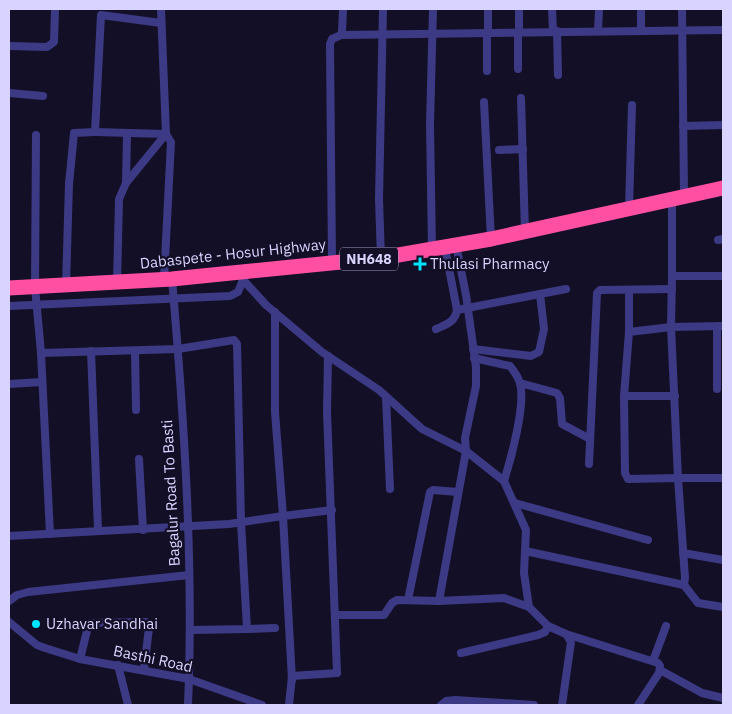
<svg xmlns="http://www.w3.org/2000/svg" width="732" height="714" viewBox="0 0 732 714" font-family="'IBM Plex Sans',sans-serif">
<rect width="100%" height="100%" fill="#130f26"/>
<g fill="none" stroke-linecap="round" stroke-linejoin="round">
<g stroke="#3d3a85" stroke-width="8">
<polyline points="519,9 519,32"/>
<polyline points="552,9 553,31"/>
<polyline points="682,9 684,195"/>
<polyline points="557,31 558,75"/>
<polyline points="598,31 599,9"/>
<polyline points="641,31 641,9"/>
<polyline points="488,32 488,9"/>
<polyline points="341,35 723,30"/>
<polyline points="9,46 47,47 54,42 55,9"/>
<polyline points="518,69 518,32"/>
<polyline points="487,71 487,32"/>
<polyline points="9,93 43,96"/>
<polyline points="521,98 525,232"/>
<polyline points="484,102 491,239"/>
<polyline points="683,126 723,125"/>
<polyline points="95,132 166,134 171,142 164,280"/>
<polyline points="36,135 35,287 41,353 50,534"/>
<polyline points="499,150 523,149"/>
<polyline points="126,183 127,134"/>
<polyline points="629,209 632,105"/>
<polyline points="718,240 723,239"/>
<polyline points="456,245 466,295 476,367 476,386 465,438 466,451 439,601 504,598 529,607 548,626 566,634 571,642 562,705"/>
<polyline points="432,250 430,124 433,9"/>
<polyline points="381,258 379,199 383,9"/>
<polyline points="332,262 330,44 332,39 341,35 342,32 343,9"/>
<polyline points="236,272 266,305 322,352 379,390 422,429 466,451 504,481 526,530 524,573 529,607"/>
<polyline points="672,276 672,198"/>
<polyline points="723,276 672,276 671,327 678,478 723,478"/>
<path d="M172,279c12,140 22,286 16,426"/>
<polyline points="117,283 119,199 126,183 166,134 161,9"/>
<polyline points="66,286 69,184 74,133 95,132 101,15 161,23"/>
<polyline points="629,290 629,332"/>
<polyline points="9,306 230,296 238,292 243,280"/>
<polyline points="457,310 566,289"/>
<polyline points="275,312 275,412 283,516 332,510"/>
<path d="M436,329c11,-5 19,-7 21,-19l-12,-62"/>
<polyline points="473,349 531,356 539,352 544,329 540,294"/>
<polyline points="91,351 98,530"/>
<polyline points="135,351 136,410"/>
<polyline points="41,353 178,349 234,340 237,344 241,522 247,629 191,630"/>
<path d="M474,358l36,8c4,5 8,11 10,17 6,21 -9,76 -16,98"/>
<polyline points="520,383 557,393 560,398 562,424 590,439"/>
<polyline points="9,384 42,382"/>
<polyline points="717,389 717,326"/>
<polyline points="624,396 675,396"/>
<polyline points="386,397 390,489"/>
<polyline points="139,459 143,530"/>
<polyline points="589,464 597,293 600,290 672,289"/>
<polyline points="515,503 648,540"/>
<polyline points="9,536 229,524 283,516 292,680"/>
<polyline points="525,551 684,585 698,603 723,607"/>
<polyline points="683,553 723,560"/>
<polyline points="684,585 685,578 678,478 628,479 625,473 624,396 629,332 671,327 723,326"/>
<polyline points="408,600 430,492 433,490 458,492"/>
<polyline points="9,601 17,595 28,592 189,575"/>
<polyline points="335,615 384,615 392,603 397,600 439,601"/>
<polyline points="9,622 37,645 45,648 80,659 189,679 262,705"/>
<polyline points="247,629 275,628"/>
<polyline points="566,634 658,663 660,666 659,673 638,705"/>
<polyline points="461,653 538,635 545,632 548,626"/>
<polyline points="80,659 89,623 146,622 149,628 144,669"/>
<polyline points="653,661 666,626"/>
<polyline points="118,665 128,705"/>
<polyline points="660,670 702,693 723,698"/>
<polyline points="289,705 292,676 337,673 327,412 328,356"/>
<polyline points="441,705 446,701 455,700 534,705"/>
</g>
<polyline stroke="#ff4fa3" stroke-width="15" points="9,288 172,279 381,258 491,239 723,188"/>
</g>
<g fill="#00e5ff" stroke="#130f26" stroke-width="2">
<path d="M417.5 256.5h5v5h5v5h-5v5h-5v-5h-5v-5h5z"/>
<circle cx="36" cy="624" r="5"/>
</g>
<g text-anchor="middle" stroke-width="4.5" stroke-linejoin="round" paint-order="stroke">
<rect fill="#130f26" stroke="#9e99be" stroke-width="1" x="340" y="247.5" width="58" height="23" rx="4"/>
<g font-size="14" font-weight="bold" fill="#d9d4ff">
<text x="369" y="264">NH648</text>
</g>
<g font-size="15" fill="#d9d4ff" stroke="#130f26">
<text transform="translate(233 254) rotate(-6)" y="5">Dabaspete - Hosur Highway</text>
<text transform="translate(171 493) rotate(-93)" y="5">Bagalur Road To Basti</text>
<text transform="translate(153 659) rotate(12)" y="5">Basthi Road</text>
</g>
<g font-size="15" fill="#d9d4ff" stroke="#130f26" text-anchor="start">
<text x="430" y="269">Thulasi Pharmacy</text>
<text x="46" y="629">Uzhavar Sandhai</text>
</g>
</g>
<rect width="732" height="714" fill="none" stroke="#d9d4ff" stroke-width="20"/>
</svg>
